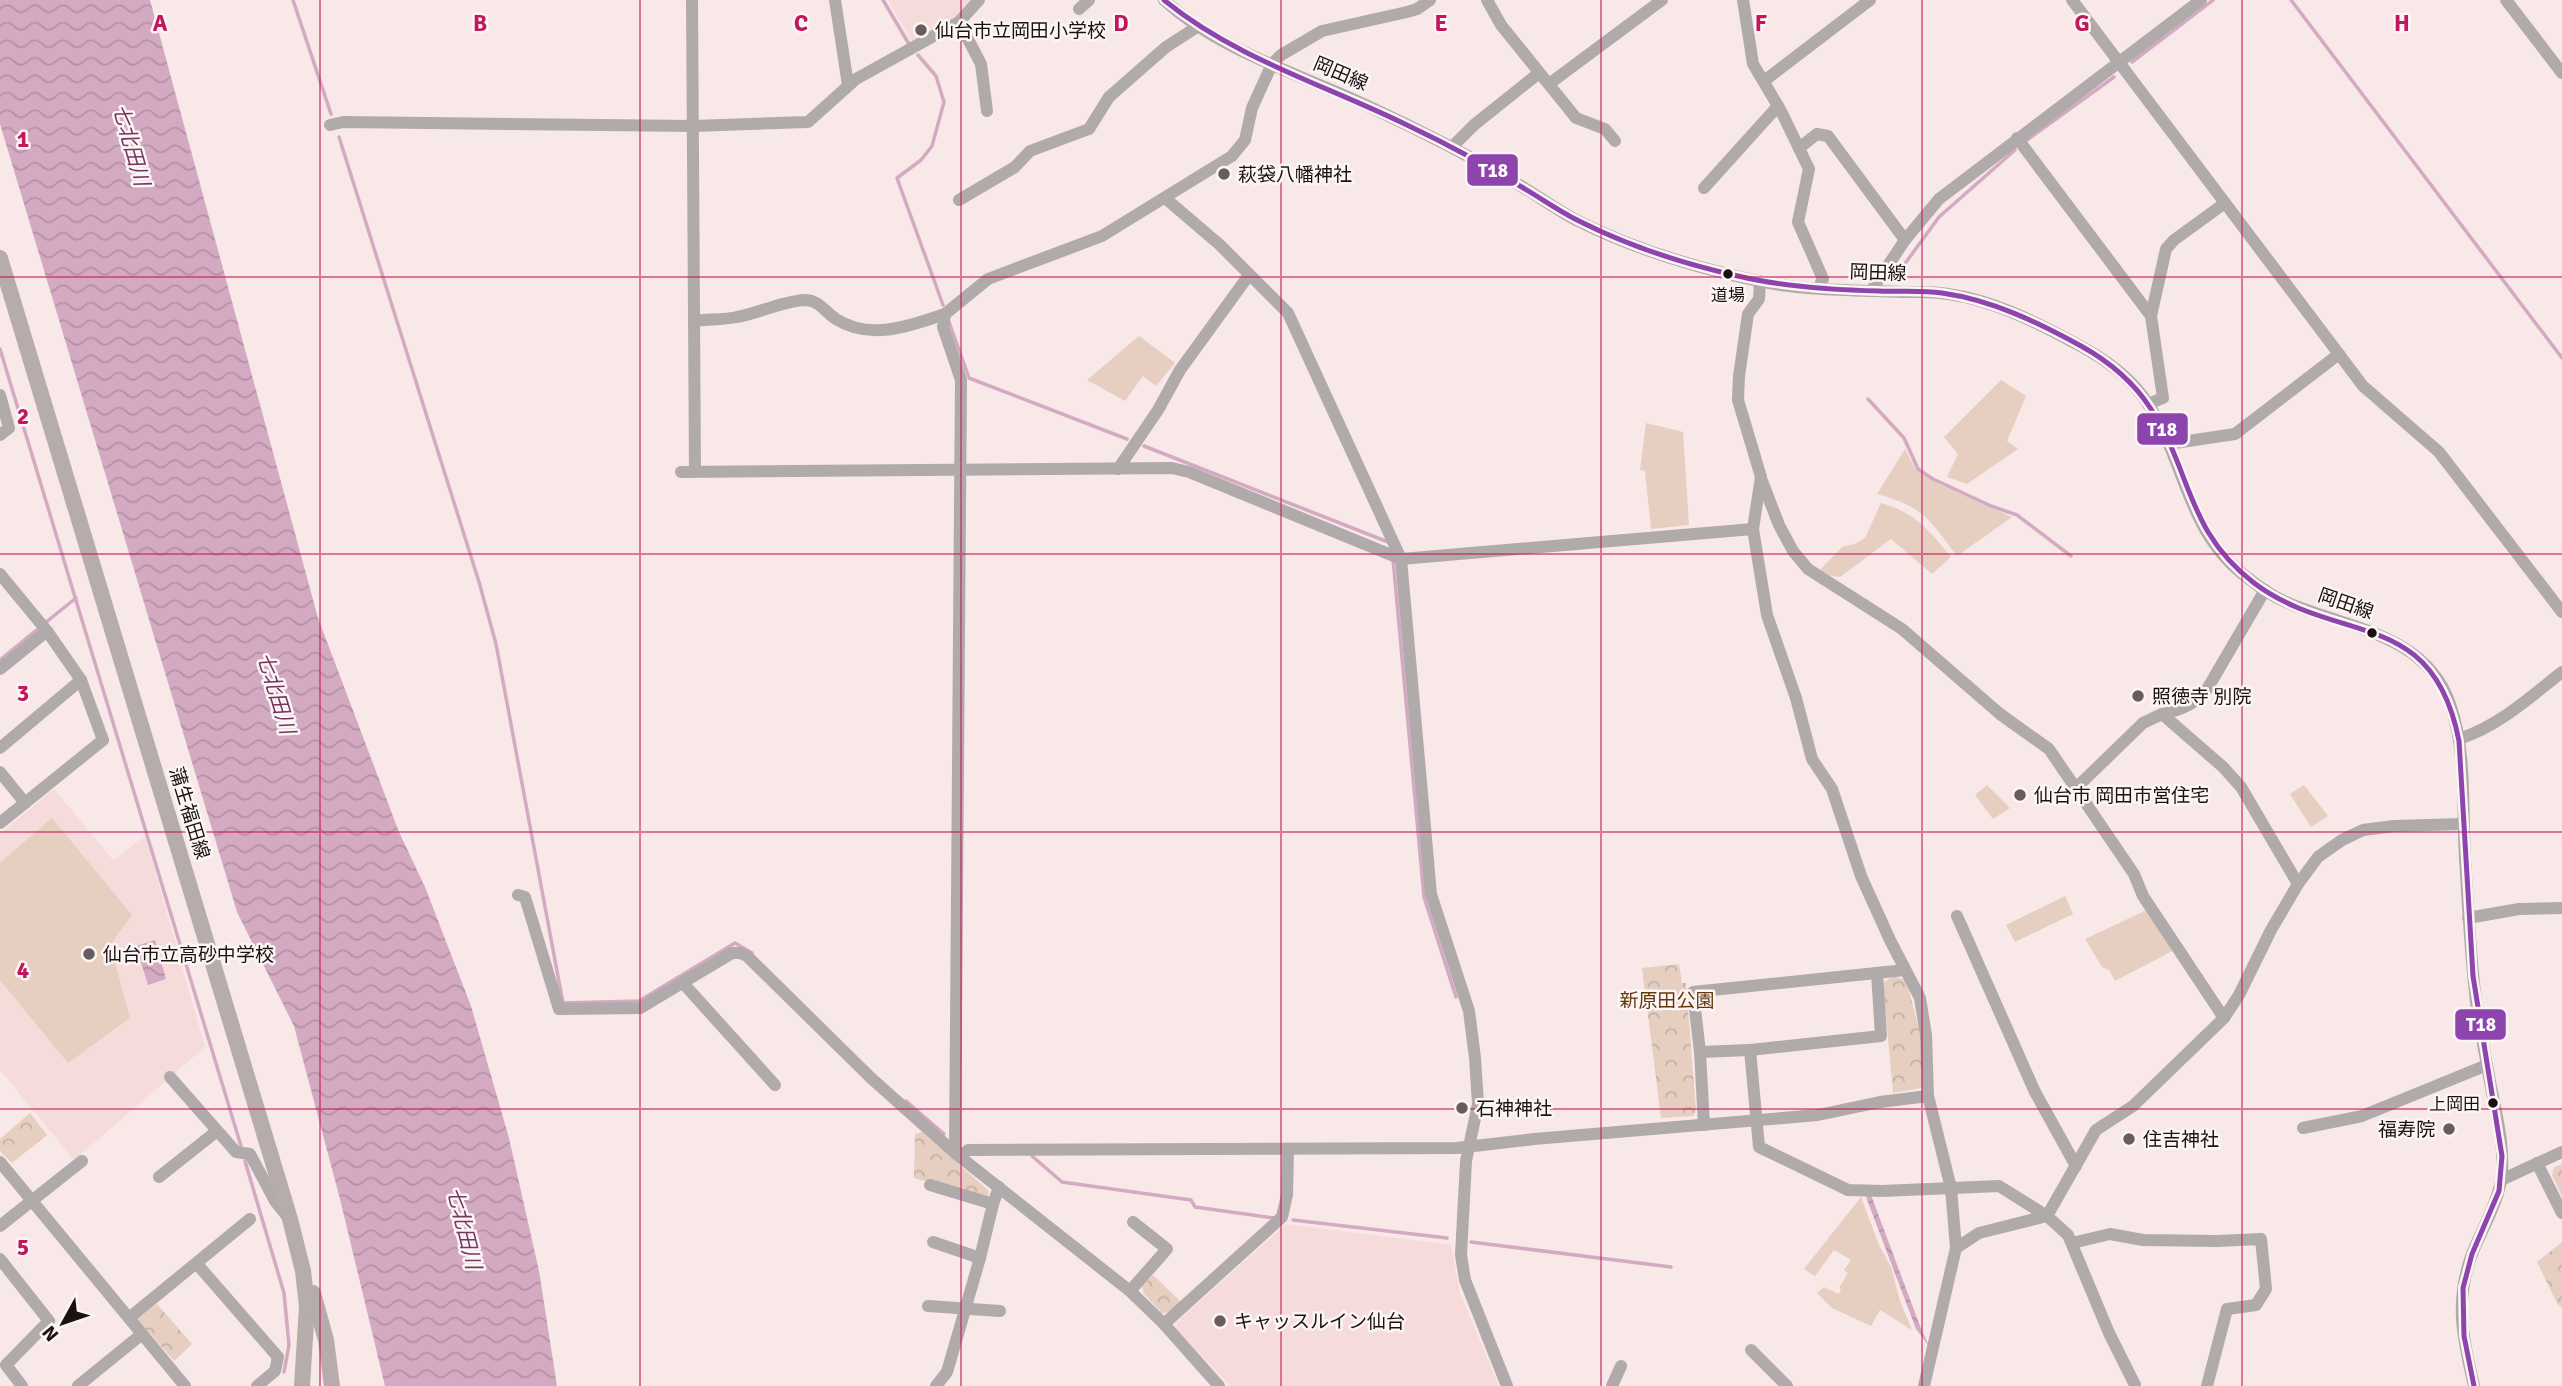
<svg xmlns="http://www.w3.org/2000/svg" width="2562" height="1386" viewBox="0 0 2562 1386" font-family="Signika,'Noto Sans JP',sans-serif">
<defs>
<pattern id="park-crowns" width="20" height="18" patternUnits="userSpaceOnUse" patternTransform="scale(1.75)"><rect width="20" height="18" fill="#e6cec1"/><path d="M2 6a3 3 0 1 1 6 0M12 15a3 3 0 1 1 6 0" fill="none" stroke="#c5b0a5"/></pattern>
<pattern id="water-waves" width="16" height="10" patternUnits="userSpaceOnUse" patternTransform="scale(1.75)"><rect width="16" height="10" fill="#d3aac2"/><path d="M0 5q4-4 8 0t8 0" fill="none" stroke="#b591a6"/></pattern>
</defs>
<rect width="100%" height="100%" fill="#f8e8e8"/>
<g fill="#f6dbdb">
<polygon points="888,0 970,0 957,16 914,45"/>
<polygon points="54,789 113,860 145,836 205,1047 74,1160 0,1070 0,834"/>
<polygon points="1286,1224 1451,1245 1460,1293 1499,1386 1231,1386 1176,1329 1177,1322"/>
</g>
<g fill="#e6cec1">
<polygon points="1139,336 1175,363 1156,386 1143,376 1125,401 1087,380"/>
<polygon points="2001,380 2026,396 2007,441 2018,449 1967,484 1947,477 1958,454 1944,437"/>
<polygon points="1646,423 1683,432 1689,525 1651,529 1645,471 1640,470"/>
<path d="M1905,449l11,21 25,15 71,32 -55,39c-28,-37 -33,-49 -80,-62z"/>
<path d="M1881,503c35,10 48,27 70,54l-19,17 -41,-35 -51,38 -9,-1 -11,-6 22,-23 13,-3 10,-6z"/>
<polygon points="1987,785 2010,808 1993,819 1975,795"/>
<polygon points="2304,785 2328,816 2311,827 2290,794"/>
<polygon points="52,818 132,915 110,945 130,1018 68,1063 0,980 0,863"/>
<polygon points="2065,896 2073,914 2015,942 2006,925"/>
<polygon points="2149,909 2176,949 2115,981 2109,970 2102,967 2085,939"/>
<polygon points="1861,1197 1879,1245 1891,1267 1900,1301 1912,1330 1880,1310 1871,1326 1832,1308 1817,1293 1824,1287 1839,1294 1841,1289 1839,1288 1848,1273 1844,1270 1851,1260 1834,1250 1815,1276 1804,1269"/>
</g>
<g fill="url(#park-crowns)">
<polygon points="1679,964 1682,983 1686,983 1696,1110 1693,1116 1661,1118 1642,968"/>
<polygon points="1893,976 1906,980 1921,1036 1921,1088 1893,1093 1883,983"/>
<polygon points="30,1113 47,1135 12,1163 0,1151 0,1139"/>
<polygon points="922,1132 989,1191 987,1199 914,1178 915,1134"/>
<polygon points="2562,1164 2562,1196 2552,1175 2554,1167"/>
<polygon points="2562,1242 2562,1308 2557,1303 2537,1262"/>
<polygon points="1153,1275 1181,1302 1170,1312 1162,1313 1144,1294 1142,1286"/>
<polygon points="157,1304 192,1344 174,1361 137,1319"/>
</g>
<g fill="url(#water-waves)">
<polygon points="0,0 150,0 318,618 399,832 425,887 471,1006 509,1138 539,1271 557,1386 385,1386 340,1199 294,1026 237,912 0,124"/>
<polygon points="155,940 166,979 148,985 136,946"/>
<polygon points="1871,1195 1920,1326 1929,1346 1916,1329 1866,1197"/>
</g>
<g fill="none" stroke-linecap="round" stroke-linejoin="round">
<g stroke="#d3aac2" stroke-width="3.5">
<polyline points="293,0 331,114"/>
<polyline points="883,0 909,44"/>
<polyline points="2291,0 2562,358"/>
<polyline points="918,55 936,76 944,102 932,146 921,160 897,178 943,305"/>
<polyline points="2132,62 2213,0"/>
<polyline points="339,137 479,582 496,644 563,1003 639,1001 735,943 752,953"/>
<polyline points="2027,140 2114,77"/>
<polyline points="1893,280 1939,217 2015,150"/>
<polyline points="949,322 969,378 1127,439"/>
<polyline points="0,349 241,1146"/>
<polyline points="1868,399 1904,438 1918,469 1933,479 1991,506 2017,515 2071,556"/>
<polyline points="1144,446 1388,542"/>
<polyline points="1393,559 1424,897 1456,997"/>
<polyline points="45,623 76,598"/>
<polyline points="0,660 39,628"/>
<polyline points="906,1101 944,1134"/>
<polyline points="1032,1156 1062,1182 1191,1200 1195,1207 1274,1218"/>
<polyline points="245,1161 284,1293 289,1345 284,1372"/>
<polyline points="1293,1220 1447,1238"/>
<polyline points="1471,1242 1671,1267"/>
</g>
<g stroke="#b1aaab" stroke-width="12">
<polyline points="692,0 695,472"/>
<polyline points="835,0 848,85"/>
<path d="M1164,0c58,53 138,74 208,108 47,22 94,46 139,72 23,13 44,29 67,41 56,28 119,47 180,60 47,10 97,9 145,11 15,0 30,-1 45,2 44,6 86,27 125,48 23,12 46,26 63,46 50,57 44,141 112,190 11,9 24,18 38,24 59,26 140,31 164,102 17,48 12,104 15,155 3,45 5,90 10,134 3,30 10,59 15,89 6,31 16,67 11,99 -5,26 -20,50 -29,73 -18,48 -9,85 2,132"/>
<polyline points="1487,0 1501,25 1576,118 1605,129 1615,141"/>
<polyline points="1743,0 1753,64 1781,111 1809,169 1798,222 1823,279 1818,288"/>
<polyline points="2072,0 2363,386 2439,452 2562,612"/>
<polyline points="2506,0 2562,73"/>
<polyline points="1079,9 1089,0"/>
<polyline points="959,22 981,64 987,111"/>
<polyline points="1764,81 1870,0"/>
<polyline points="1549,84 1662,0"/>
<polyline points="330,125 343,122 693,126 808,122 856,79 959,22 979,0"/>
<polyline points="2017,138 2151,316"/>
<polyline points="1452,147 1474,125 1539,73"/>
<polyline points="1799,148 1817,134 1828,136 1905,240"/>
<polyline points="1704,188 1778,106"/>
<polyline points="1165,198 1220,245 1288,313 1401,559 1431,894 1469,1011 1475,1058 1478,1104 1466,1161 1461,1255 1465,1280 1507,1386"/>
<polyline points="959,200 1015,167 1030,151 1089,129 1109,97 1166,47 1197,27"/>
<polyline points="1760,281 1759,299 1748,314 1739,376 1738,400 1761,477 1753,529 1767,615 1796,698 1812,759 1832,789 1861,876 1890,940 1920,998 1926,1035 1928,1096 1951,1188 1956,1248 1924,1386"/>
<polyline points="1871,291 1905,240 1939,199 2201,0"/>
<path d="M694,321c14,-2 29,-1 43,-4 22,-4 46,-16 68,-17 14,0 20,12 31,19 34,22 74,7 109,-5"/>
<polyline points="0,395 9,428 0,435"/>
<polyline points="2148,404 2163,398 2151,316 2166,249 2174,240 2225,203"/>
<polyline points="2168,444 2235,434 2339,354"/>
<polyline points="1118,469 1158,410 1180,370 1249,275"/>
<polyline points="681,472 1172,468 1189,472 1401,559 1753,529"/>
<polyline points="1762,481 1779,525 1793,551 1808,569 1902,629 2000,714 2049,749 2134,874 2143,896 2224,1018"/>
<polyline points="0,574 47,631 81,680 103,740 0,823"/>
<polyline points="0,669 47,631"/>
<path d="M2162,714c19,-4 31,-9 44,-23l59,-101"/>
<path d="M2459,739c40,-13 71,-42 103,-67"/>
<polyline points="0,748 81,680"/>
<polyline points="0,772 25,803"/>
<polyline points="2076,788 2143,723 2162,714 2223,767 2241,787 2298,884"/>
<polyline points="518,895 525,897 559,1009 640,1008 732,953 740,953 747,956 871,1078 955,1153 1130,1291 1164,1324 1219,1386"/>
<polyline points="1957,916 2035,1092 2076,1166"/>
<polyline points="2468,918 2519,909 2562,908"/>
<polyline points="683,983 775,1085"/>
<polyline points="1750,1050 1881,1036 1877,973"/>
<polyline points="1700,1052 1750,1050 1759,1147 1848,1190 1882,1191 1999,1186 2047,1216 2068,1235 2109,1333 2135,1385"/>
<polyline points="170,1077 236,1152 250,1154 275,1201 287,1216"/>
<polyline points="1704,1125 1700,1052 1693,992 1905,970"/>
<polyline points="2303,1128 2362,1116 2487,1065"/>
<polyline points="955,1153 961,380 943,327 945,314 988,279 1102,236 1232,156 1245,140 1252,108 1272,64 1281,55 1322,31 1407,12 1417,9 1430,0"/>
<polyline points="960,1157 968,1150 1457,1148 1534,1139 1818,1115 1880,1102 1928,1096"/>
<polyline points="0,1162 185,1386"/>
<polyline points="2537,1163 2562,1213"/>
<polyline points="159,1177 217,1131"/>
<polyline points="2501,1180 2562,1152"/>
<polyline points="930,1185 993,1204"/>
<polyline points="0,1226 82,1161"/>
<polyline points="933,1242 980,1258"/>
<polyline points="2072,1243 2110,1234 2143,1240 2217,1241 2261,1239 2266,1289 2256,1305 2227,1309 2207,1386"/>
<polyline points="1956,1248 1979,1233 2047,1216 2096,1130 2133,1106 2224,1018 2239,995 2271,930 2298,884 2318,857 2342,840 2363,830 2394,826 2463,824"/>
<polyline points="0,1259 49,1321 6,1365 22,1386"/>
<polyline points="197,1264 278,1357 275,1371 257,1386"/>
<polyline points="1130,1291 1167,1249 1133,1222"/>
<polyline points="928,1306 1000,1311"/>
<polyline points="129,1318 250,1219"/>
<polyline points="1164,1324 1282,1217 1287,1195 1288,1149"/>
<polyline points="1751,1350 1787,1386"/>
<polyline points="78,1386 142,1334"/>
<polyline points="936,1386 947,1372 980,1258 993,1204 999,1187"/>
<polyline points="1612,1386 1621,1366"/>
</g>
<g stroke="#b7acac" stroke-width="16">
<polyline points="0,258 290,1219 303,1271 307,1306 302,1386"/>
<polyline points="313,1293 326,1340 332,1386"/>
</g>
<defs>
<path id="bus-1" d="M1164,0c72,59 162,85 245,126 38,18 75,38 111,60 21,12 40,26 61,36 50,25 103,42 157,54 46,11 93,14 141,15 21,1 42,-1 63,2 50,7 95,29 139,53 29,16 52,35 70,63 41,63 35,122 103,174 84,63 179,23 205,158l14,235 29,180 -3,35 -27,63 -9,34 1,48 10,50"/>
</defs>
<use href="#bus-1" stroke="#fcf5f5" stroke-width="10"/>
<use href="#bus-1" stroke="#8e44ad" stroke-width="5"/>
</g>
<path fill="none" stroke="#c2185b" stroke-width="2" stroke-opacity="0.55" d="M320,0v1386M640,0v1386M961,0v1386M1281,0v1386M1601,0v1386M1922,0v1386M2242,0v1386M0,277h2562M0,554h2562M0,832h2562M0,1109h2562"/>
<g fill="#695c5c" stroke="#fcf5f5" stroke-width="2.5">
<circle cx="921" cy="30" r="7"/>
<circle cx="1224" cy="174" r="7"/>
<circle cx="2138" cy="696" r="7"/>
<circle cx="2020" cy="795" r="7"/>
<circle cx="89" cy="954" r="7"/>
<circle cx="1462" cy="1108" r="7"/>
<circle cx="2449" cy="1129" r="7"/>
<circle cx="2129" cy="1139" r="7"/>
<circle cx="1220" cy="1321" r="7"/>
</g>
<g fill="#1c1111" stroke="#fcf5f5" stroke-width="2.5">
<circle cx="1728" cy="274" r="6"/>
<circle cx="2372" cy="633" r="6"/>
<circle cx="2493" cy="1103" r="6"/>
</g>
<g text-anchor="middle" stroke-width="5" stroke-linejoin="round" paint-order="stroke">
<g font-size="17" fill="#1c1111" stroke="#fcf5f5">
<text x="1728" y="301">道場</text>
<text x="2480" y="1110" text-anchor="end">上岡田</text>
</g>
<g font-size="19" fill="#1c1111" stroke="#fcf5f5" text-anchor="start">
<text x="935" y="37">仙台市立岡田小学校</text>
<text x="1238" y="181">萩袋八幡神社</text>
<text x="2152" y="703">照徳寺 別院</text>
<text x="2034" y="802">仙台市 岡田市営住宅</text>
<text x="103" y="961">仙台市立高砂中学校</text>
<text x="1476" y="1115">石神神社</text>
<text x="2435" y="1136" text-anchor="end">福寿院</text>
<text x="2143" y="1146">住吉神社</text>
<text x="1234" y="1328">キャッスルイン仙台</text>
</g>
<g font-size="19" fill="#1c1111" stroke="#fcf5f5">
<text transform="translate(1341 73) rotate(23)" y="7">岡田線</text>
<text transform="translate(1878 272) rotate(2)" y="7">岡田線</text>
<text transform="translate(2346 603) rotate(19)" y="7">岡田線</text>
<text transform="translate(190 813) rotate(73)" y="7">蒲生福田線</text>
</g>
<g font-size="19" fill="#65370b" stroke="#fcf5f5">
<text x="1667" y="1007">新原田公園</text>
</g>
<g font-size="21" font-style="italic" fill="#753662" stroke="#fcf5f5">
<text transform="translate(131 145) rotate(74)" y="7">七北田川</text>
<text transform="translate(276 693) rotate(73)" y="7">七北田川</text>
<text transform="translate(464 1228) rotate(76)" y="7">七北田川</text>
</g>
</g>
<g font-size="23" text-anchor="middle" font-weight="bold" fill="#c2185b" stroke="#fcf5f5" stroke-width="5" stroke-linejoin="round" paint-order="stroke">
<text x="160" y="31">A</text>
<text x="480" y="31">B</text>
<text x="801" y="31">C</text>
<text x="1121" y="31">D</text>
<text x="1441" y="31">E</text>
<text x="1761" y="31">F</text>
<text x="2082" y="31">G</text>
<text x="2402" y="31">H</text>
<text x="23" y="147">1</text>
<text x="23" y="424">2</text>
<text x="23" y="701">3</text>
<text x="23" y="978">4</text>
<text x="23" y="1255">5</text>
</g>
<g stroke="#fcf5f5" stroke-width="2.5">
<rect x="1466" y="153" width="53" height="34" rx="7" fill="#8e44ad"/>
<rect x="2136" y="412" width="53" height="34" rx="7" fill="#8e44ad"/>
<rect x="2454" y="1008" width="53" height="33" rx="7" fill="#8e44ad"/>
</g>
<g font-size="19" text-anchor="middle" font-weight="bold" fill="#fff">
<text x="1493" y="177">T18</text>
<text x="2162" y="436">T18</text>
<text x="2481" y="1031">T18</text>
</g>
<g transform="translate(63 1323) rotate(230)" stroke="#fcf5f5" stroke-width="5" paint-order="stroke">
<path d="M0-5L12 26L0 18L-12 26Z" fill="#1c1111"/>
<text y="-10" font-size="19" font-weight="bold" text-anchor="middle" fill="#1c1111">N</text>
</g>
</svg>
